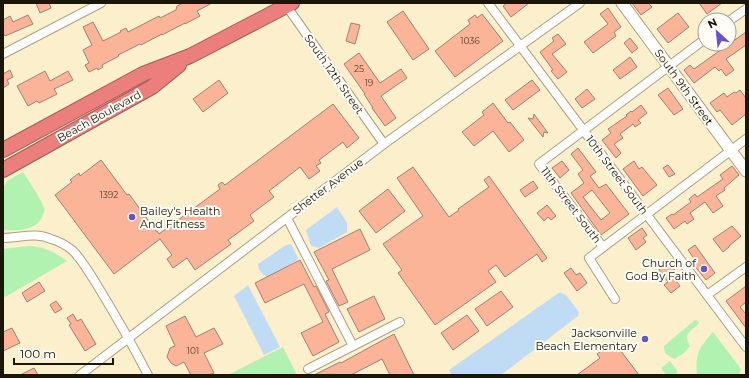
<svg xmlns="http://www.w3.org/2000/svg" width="749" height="378" viewBox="0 0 749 378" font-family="Montserrat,sans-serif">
<rect width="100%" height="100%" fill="#fbefcc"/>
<g fill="#b1f2b0">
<path d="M23,172c4,6 20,30 21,36 1,2 0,4 -1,6 -4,17 -26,17 -40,16v-42l4,-7z"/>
<path d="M28,246c15,0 27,6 39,15l-62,36 -2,-3v-45z"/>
<path d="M695,320l3,1 1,2c-9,10 -16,9 -9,23l-6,7 -10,6 -9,-6 -1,-7z"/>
<path d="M713,332l28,37 -2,6h-42c-2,-22 2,-27 16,-43z"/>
<polygon points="283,347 297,375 228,375"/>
<polygon points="670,361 678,372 674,375 666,375 661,368"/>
</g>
<g fill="#c0dcf5">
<polygon points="337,207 347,223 347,232 319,248 311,246 306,230"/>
<path d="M291,244l7,14 -2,3 -29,16c-6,-4 -9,-7 -9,-13l28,-19z"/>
<polygon points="248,285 280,347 264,355 234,296"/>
<polygon points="560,292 566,295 579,312 578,316 501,375 452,375 449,370"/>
</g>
<g fill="#fcb499" stroke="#a27f73" fill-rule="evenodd">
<polygon points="36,3 49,3 51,8 40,13"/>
<polygon points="183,3 212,3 197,11 200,16 185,24 185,23 162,35 162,34 141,45 140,44 118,55 119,56 102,65 103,67 98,70 97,68 89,72 85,65 89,63 83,50 92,45 83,27 93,22 103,41 121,32 120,31 126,28 128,32 159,16 160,18 176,10 177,6"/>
<polygon points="507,3 529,3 511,17 503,6"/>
<polygon points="632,3 648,3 652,7 641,15"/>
<polygon points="699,3 722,3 707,14"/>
<polygon points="608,8 621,27 614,32 616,36 593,53 584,42 608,24 600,14"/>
<polygon points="403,11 429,49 413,60 387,22"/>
<polygon points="678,13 689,27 668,43 657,29"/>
<polygon points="482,14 503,41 455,77 435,51 470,24 468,20 475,15 477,18"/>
<polygon points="28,15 33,24 5,36 3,33 3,20 10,16 13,22"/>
<polygon points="351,23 360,25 355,44 346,41"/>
<polygon points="746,32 746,45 726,59 734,70 726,76 721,69 719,71 715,67 694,83 684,70 690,65 694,69"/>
<polygon points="558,34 566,44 552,54 567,72 558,79 551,71 553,70 540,52 554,41 552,38"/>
<polygon points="630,38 638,48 632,53 624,43"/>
<polygon points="359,53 380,83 401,69 407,78 381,96 396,118 385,126 372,108 373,108 364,94 365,94 344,64"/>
<polygon points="630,57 637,67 620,79 613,70"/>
<polygon points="10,70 13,77 7,80 9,84 3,88 3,74"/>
<polygon points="45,71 50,81 68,71 73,80 54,89 57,94 39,103 37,101 28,106 17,86"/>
<polygon points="219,80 228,93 203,112 193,99"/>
<polygon points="532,80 540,90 513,110 505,100"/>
<polygon points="668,88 683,109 674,115 658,95"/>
<polygon points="587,89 595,99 582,108 575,99"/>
<polygon points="740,90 746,98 746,114 732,125 720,110 717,112 710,103 724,93 727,97 734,92 736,93"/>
<polygon points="493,103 508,123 510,122 524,140 509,152 493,131 474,146 462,132 484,115 482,112"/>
<polygon points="333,104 359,138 347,148 343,142 319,160 321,163 316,166 320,171 309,179 300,167 269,191 274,197 250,215 254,221 228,240 231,244 195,270 187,258 173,268 167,259 172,255 160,239 114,274 55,195 72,182 70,180 79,173 80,176 101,160 127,195 129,194 156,231 157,231 159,234 220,189 218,185 222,182 225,185"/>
<polygon points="641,105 647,113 638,120 641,123 635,127 633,124 620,134 623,138 614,144 621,153 616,158 602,140 611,133 608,129 627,116 626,115 631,111 632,112"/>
<polygon points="534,114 548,133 544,132 543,137 528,118 533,119"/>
<path d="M578,148l18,24 -6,4 9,12 7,-4 23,30 -28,21 -30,-42 13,-10 -6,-9 5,-4 -12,-16zM592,190l18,23 -9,7 -18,-23z"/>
<polygon points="562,161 569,170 560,178 552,168"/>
<polygon points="634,161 639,169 642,167 657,185 643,196 623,169"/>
<polygon points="668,165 675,174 669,177 663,168"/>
<polygon points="732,166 739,175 724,188 725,190 716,196 723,206 713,213 705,202 690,213 694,219 687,224 685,221 674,229 666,218 672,214 673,215 691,202 689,199 695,194 697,197 723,179 720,175"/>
<polygon points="413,167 449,217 459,210 458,209 489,187 484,180 489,176 547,258 542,262 537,254 505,277 496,265 488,271 496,282 435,325 398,273 402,270 383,244 423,216 397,178"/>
<polygon points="533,181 538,188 525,197 520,190"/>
<polygon points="388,189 405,211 376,233 359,211"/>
<polygon points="547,205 556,216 551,220 548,217 544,221 537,213"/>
<polygon points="732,226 741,236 729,246 729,247 723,252 713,239"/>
<polygon points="642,228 647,235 643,238 646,242 636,250 628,238"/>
<polygon points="360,229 370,250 332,269 348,302 339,306 326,281 329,280 314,252"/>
<polygon points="695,245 715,273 706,280 694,265 697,263 688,250"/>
<polygon points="300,260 314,287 316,286 329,312 325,314 339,342 313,356 301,333 323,322 304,284 265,303 255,283"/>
<polygon points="670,261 675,269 670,273 680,286 671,293 664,285 668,282 659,270"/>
<polygon points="571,268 576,275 580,273 587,283 577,291 564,273"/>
<polygon points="39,282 45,291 27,302 22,293"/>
<polygon points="746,286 746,302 740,307 746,314 746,328 726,301"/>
<polygon points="501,291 513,307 487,326 475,309"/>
<polygon points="374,296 385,319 359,332 347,309"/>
<polygon points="56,301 62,309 55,313 50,305"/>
<polygon points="73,314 77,321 81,319 96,344 85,351 69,325 71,324 67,318"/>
<polygon points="467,315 479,331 453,350 441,333"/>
<polygon points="185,316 196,337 214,328 223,344 204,353 214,373 209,375 191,375 184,362 176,366 171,363 167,357 170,348 175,346 166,326"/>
<polygon points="12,328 20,343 3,351 3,332"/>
<polygon points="394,334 414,375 390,375 382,359 351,375 314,375 340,362 341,363"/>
<polygon points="614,342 639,375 577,375 600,358 597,354"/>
<polygon points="34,368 38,375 20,375"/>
</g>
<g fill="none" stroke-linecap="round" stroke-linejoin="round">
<defs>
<g id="street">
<polyline points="488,3 746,347"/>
<polyline points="285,4 384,144"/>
<polyline points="729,21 746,9"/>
<polyline points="3,54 101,3"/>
<polyline points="287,218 353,346"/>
<path d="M3,238c16,0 32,-6 48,1 7,2 16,7 21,11 9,8 15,20 22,30 19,31 37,62 54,95"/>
<polyline points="603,247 539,164 705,39"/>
<polyline points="707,295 746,267"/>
<polyline points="615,299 589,258 746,139"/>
<polyline points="308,369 400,322"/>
<polyline points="80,375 384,144 580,3"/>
</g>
<polyline id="secondary" points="622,3 746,171"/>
<g id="highway">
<polyline points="3,150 143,74 190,56 292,3"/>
<polyline points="3,170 152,87 179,65"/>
</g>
</defs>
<use href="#street" stroke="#aca07f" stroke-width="10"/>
<use href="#secondary" stroke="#aca07f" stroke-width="13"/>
<use href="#highway" stroke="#a15a54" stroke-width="16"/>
<use href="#street" stroke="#fff" stroke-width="8"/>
<use href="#secondary" stroke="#fff" stroke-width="11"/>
<use href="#highway" stroke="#ea7f7c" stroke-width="14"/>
</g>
<g fill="#6752cb" stroke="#fffdf6" stroke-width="1.5">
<circle cx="132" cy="217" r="4"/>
<circle cx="704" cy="269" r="4"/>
<circle cx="645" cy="339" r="4"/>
</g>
<g text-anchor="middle" stroke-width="4" stroke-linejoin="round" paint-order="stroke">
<g font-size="9" fill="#523e2d">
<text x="470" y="44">1036</text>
<text x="359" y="72">25</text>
<text x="369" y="86">19</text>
<text x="109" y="198">1392</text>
<text x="193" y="354">101</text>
</g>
<g font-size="11" fill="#1a1609" stroke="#fffdf6">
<text transform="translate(334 74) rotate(55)" y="4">South 12th Street</text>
<text transform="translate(684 87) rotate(54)" y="4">South 9th Street</text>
<text transform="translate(99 116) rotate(-29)" y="4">Beach Boulevard</text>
<text transform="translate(617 175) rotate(53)" y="4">10th Street South</text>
<text transform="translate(328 186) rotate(-37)" y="4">Shetter Avenue</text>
<text transform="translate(571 205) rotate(53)" y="4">11th Street South</text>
</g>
<g font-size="11" fill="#1a1609" stroke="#fffdf6" text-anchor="end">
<text x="140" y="215" text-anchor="start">Bailey's Health<tspan x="140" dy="13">And Fitness</tspan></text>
<text x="696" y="267">Church of<tspan x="696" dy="13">God By Faith</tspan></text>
<text x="637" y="337">Jacksonville<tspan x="637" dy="13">Beach Elementary</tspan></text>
</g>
</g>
<rect width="749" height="378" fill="none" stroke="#1a1609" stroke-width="8"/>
<g transform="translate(717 32) rotate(333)"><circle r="19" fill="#fffdf6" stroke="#a3a197"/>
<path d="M0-3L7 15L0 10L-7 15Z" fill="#6752cb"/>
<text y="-6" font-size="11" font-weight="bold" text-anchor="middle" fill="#1a1609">N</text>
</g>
<path d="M14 358v6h99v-6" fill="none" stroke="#1a1609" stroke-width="2"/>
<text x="20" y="358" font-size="12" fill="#1a1609" stroke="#fffdf6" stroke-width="3" paint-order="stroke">100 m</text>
</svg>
